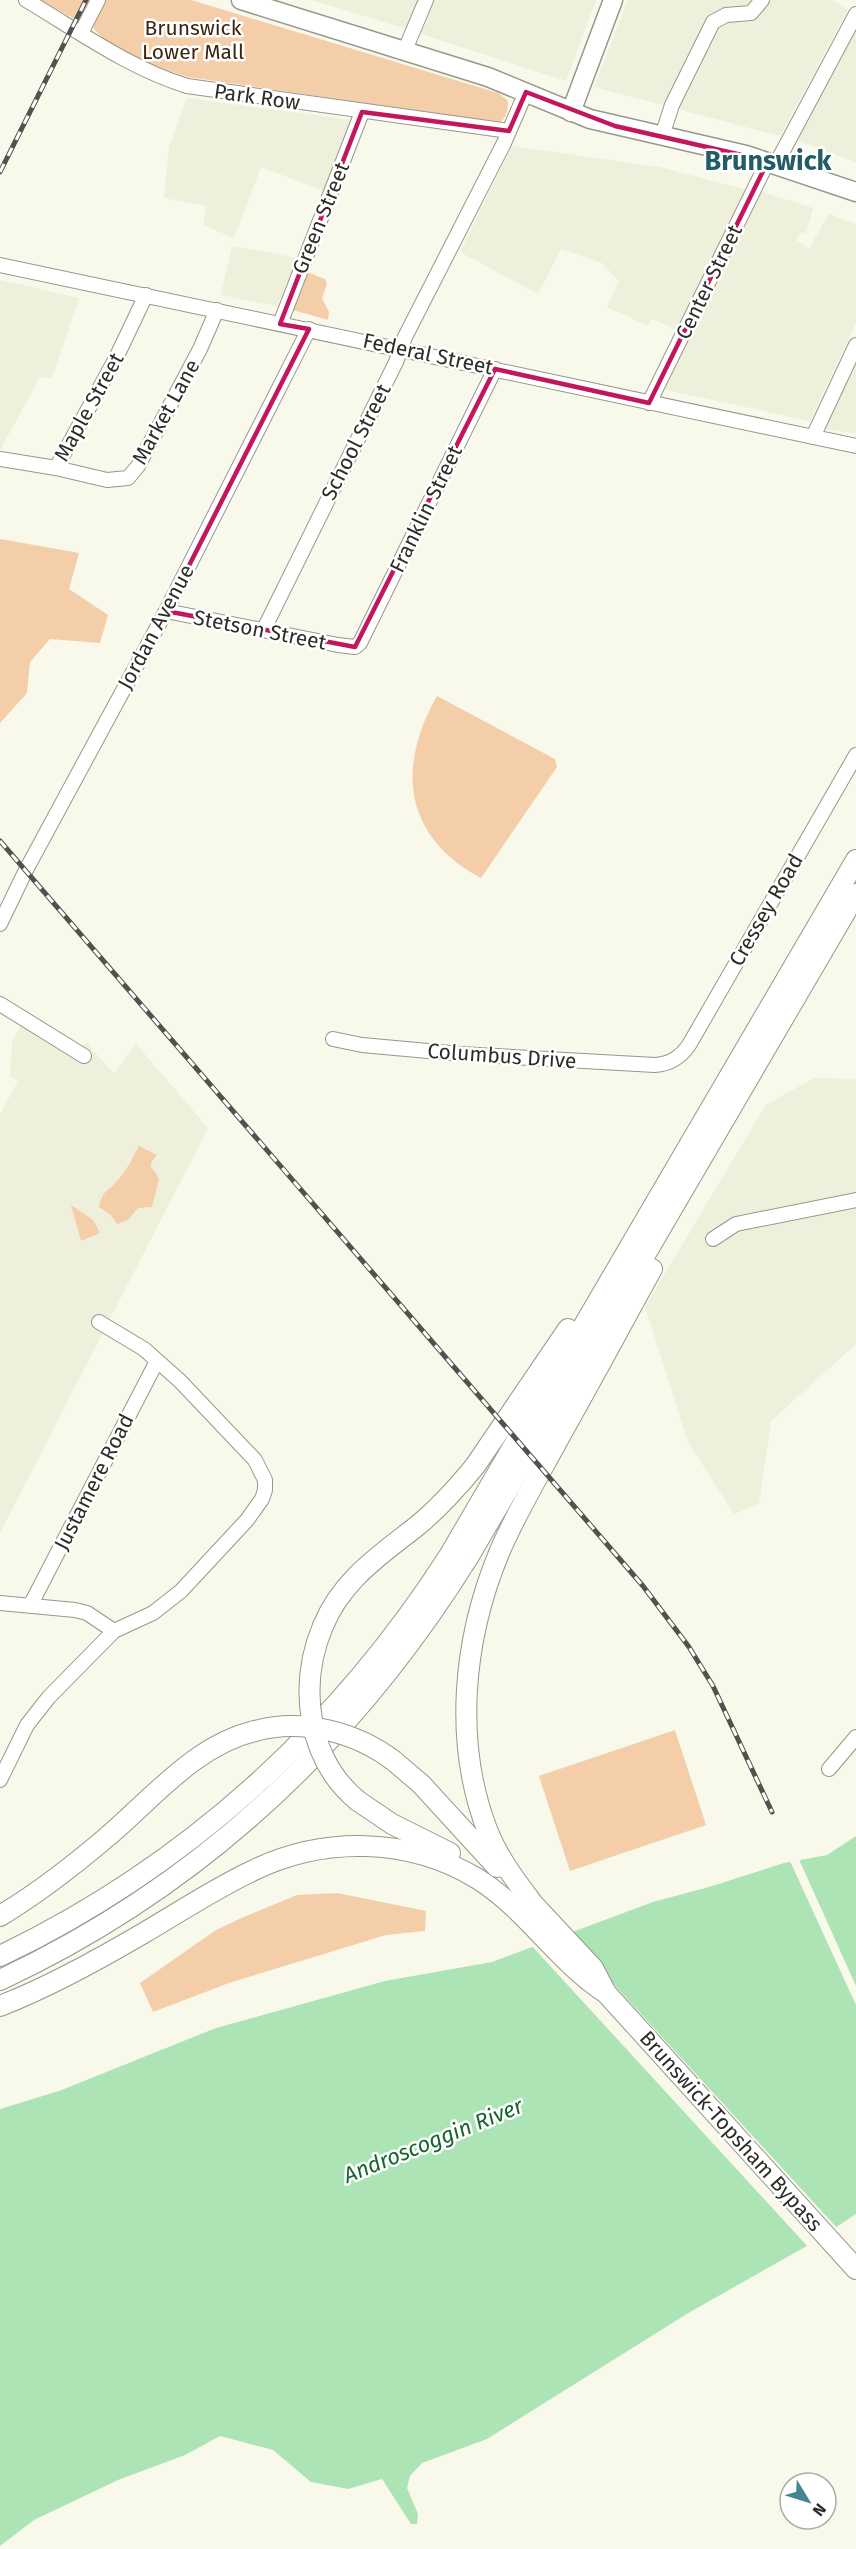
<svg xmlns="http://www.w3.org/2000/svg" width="856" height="2549" viewBox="0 0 856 2549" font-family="'Fira Sans',sans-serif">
<rect width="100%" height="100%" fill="#f8f8eb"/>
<g fill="#eff0db">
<polygon points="311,0 418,0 407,29"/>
<polygon points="434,0 596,0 566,81 421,34"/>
<polygon points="628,0 831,0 848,9 780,136 594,87"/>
<polygon points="856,32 856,162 797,140"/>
<polygon points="187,98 352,120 326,192 261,167 234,238 203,225 206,206 164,198 169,147"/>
<polygon points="512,146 659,167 748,190 676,330 652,319 648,326 607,307 619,281 602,263 561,249 538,294 460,252"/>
<polygon points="759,191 813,208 806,234 801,232 796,240 809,248 829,214 856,224 856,323 810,421 666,390 664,384 738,239"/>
<polygon points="232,246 298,258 277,306 221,295"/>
<polygon points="0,280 79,298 52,378 40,377 0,450"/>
<polygon points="856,358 856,433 823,429"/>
<polygon points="22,1023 78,1054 86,1042 114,1074 136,1044 208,1128 0,1533 0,1114 18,1081 10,1076 12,1042"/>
<polygon points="814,1078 856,1079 856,1344 771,1421 759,1504 734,1514 688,1442 645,1307 766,1105"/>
</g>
<g fill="#f4cea8">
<polygon points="40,0 94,0 80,22"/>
<path d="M104,0h87l307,93 10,8c0,8 -1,17 -9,22l-311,-46c-24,-7 -86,-30 -97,-53z"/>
<polygon points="307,272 325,279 327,284 322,298 329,312 328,320 293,310"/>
<polygon points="0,539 79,553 69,589 108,615 100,643 50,639 30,662 27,693 0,723"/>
<path d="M437,696l118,63 2,8 -76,111c-77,-41 -85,-110 -44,-182z"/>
<path d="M139,1146l18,9c-13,15 -2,11 2,24l-7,28 -14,1 -10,12 -11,4 -6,-9 -12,-8c4,-18 9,-15 19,-27 9,-10 15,-23 21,-34z"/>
<polygon points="71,1205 93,1220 100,1233 81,1241"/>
<polygon points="675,1730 706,1825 570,1871 539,1776"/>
<polygon points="337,1893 426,1911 425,1931 386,1935 229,1983 153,2012 140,1983 216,1930 246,1916 297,1895"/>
</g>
<polygon fill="#ade4b5" points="856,1836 856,2214 812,2243 690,2312 487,2439 422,2463 410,2476 407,2488 418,2514 417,2524 411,2524 382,2479 348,2489 311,2482 273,2450 220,2436 185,2455 118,2480 34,2520 0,2546 0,2109 59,2091 216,2028 385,1981 492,1962 653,1902 709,1887 784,1863 827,1855"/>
<g fill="#f8f8eb">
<polygon points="798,1857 856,1986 856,2005 789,1859"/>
<polygon points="566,1931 628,2000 838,2229 809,2248 530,1944"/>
</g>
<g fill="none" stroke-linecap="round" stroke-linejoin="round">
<defs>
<g id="minor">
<path d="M26,0c52,31 103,68 161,86l322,45"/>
<polyline points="81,33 98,0"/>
<polyline points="405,50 426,0"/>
<polyline points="662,136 672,105 713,22 726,15 751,13 762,0"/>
<polyline points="776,164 856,14"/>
<polyline points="0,265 856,446"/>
<polyline points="280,324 362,112"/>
<polyline points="649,403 768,161"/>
<polyline points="813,437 856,345"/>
<polyline points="0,459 56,468 116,358 146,295"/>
<polyline points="56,468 107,480 128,478 138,466 200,349 217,310"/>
<polyline points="166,611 338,645 355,647 360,643 495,369"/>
<polyline points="264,629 396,362 405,337 504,143 526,92"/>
<polyline points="0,924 26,870 166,611 309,329"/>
<polyline points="0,1004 84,1056"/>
<path d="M333,1039l29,6 99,9 194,11c15,-1 25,-7 34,-20l167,-290"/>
<polyline points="713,1239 736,1224 856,1200"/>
<polyline points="0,1603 75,1610 87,1613 114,1631"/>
<polyline points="31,1604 157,1361"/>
<polyline points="829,1769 856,1737"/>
<polyline points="0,1780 27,1725 49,1697 114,1631 153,1613 181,1591 247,1520 262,1499 265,1490 265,1480 255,1460 180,1381 144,1349 99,1322"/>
</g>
<g id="major">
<polyline points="241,0 488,77 590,119 746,155 856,192"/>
<polyline points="571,112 613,0"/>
</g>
<g id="highway">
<path d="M323,1626c19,-46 56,-70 94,-100 22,-18 40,-38 58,-60l93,-137"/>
<polyline points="394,1761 421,1784 497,1867"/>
<polyline points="358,1801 392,1824 450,1853"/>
<polyline points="522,1892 593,1968 606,1993"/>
<path d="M531,1901c-16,-21 -33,-44 -43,-69 -35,-89 -25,-192 11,-279 17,-40 40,-78 61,-117 31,-55 61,-111 92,-167"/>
<path d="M0,1916c38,-23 73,-50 107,-79 45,-38 88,-92 148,-106"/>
<path d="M0,1956c186,-89 338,-227 449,-400l407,-696"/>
<path d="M0,1980c199,-93 354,-239 469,-424l387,-662"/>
<path d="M0,2006c49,-19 96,-45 142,-72 36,-21 72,-45 110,-63 71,-35 157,-34 226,8 49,31 80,83 128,114l250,276"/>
</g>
</defs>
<use href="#minor" stroke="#97988b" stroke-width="16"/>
<use href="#major" stroke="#97988b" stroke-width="21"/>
<use href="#highway" stroke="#97988b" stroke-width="22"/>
<use href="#minor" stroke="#fff" stroke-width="14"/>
<use href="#major" stroke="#fff" stroke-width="18"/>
<use href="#highway" stroke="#fff" stroke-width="20"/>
<defs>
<g id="rail">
<polyline points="0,172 86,0"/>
<polyline points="0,841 643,1586 689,1647 713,1686 772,1812"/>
</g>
</defs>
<use href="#rail" stroke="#52524c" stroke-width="5"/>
<use href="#rail" stroke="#fff" stroke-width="3" stroke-dasharray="9" stroke-linecap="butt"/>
<defs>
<g id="highway-bridge">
<path d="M323,1626c-25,59 -16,133 35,175"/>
<path d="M255,1731c47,-13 101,1 139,30"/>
</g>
</defs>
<use href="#highway-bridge" stroke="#97988b" stroke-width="22" stroke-linecap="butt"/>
<use href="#highway-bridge" stroke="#fff" stroke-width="20"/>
</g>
<path fill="none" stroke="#c2185b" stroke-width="4.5" stroke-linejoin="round" d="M526,92l89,34 153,35 -119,242 -154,-34 -140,278 -189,-36 143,-282 -29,-5 82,-212 147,19z"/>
<g text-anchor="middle" stroke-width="5" stroke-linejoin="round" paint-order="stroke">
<g font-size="21" fill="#3a2610" stroke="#fff">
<text x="193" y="35">Brunswick<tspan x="193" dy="24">Lower Mall</tspan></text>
</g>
<g font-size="21" fill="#2d2d28" stroke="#fff">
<text transform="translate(257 97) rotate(8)" y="7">Park Row</text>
<text transform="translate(321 218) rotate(-68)" y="7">Green Street</text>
<text transform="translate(709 282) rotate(-64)" y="7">Center Street</text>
<text transform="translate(428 354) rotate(12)" y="7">Federal Street</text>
<text transform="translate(89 407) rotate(-61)" y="7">Maple Street</text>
<text transform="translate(166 412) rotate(-61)" y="7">Market Lane</text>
<text transform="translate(356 442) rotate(-63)" y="7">School Street</text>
<text transform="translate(426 509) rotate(-64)" y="7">Franklin Street</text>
<text transform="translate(156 627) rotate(-62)" y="7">Jordan Avenue</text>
<text transform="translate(260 630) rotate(11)" y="7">Stetson Street</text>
<text transform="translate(766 910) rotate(-60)" y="7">Cressey Road</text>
<text transform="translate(502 1056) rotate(4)" y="7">Columbus Drive</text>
<text transform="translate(94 1482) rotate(-63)" y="7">Justamere Road</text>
<text transform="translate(731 2131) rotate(48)" y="7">Brunswick-Topsham Bypass</text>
</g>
<g font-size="22" font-style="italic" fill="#15652e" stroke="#fff">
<text transform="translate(433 2140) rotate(-22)" y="8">Androscoggin River</text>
</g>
<g font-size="27" font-weight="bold" fill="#245c65" stroke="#fff">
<text x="768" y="170">Brunswick</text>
</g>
</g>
<g transform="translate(808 2501) rotate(128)"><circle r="28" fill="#ffffff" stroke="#ababa9" stroke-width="1.5"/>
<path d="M0-4.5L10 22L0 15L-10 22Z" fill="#418692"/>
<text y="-9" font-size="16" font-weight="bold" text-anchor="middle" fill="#2d2d28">N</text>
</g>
</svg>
